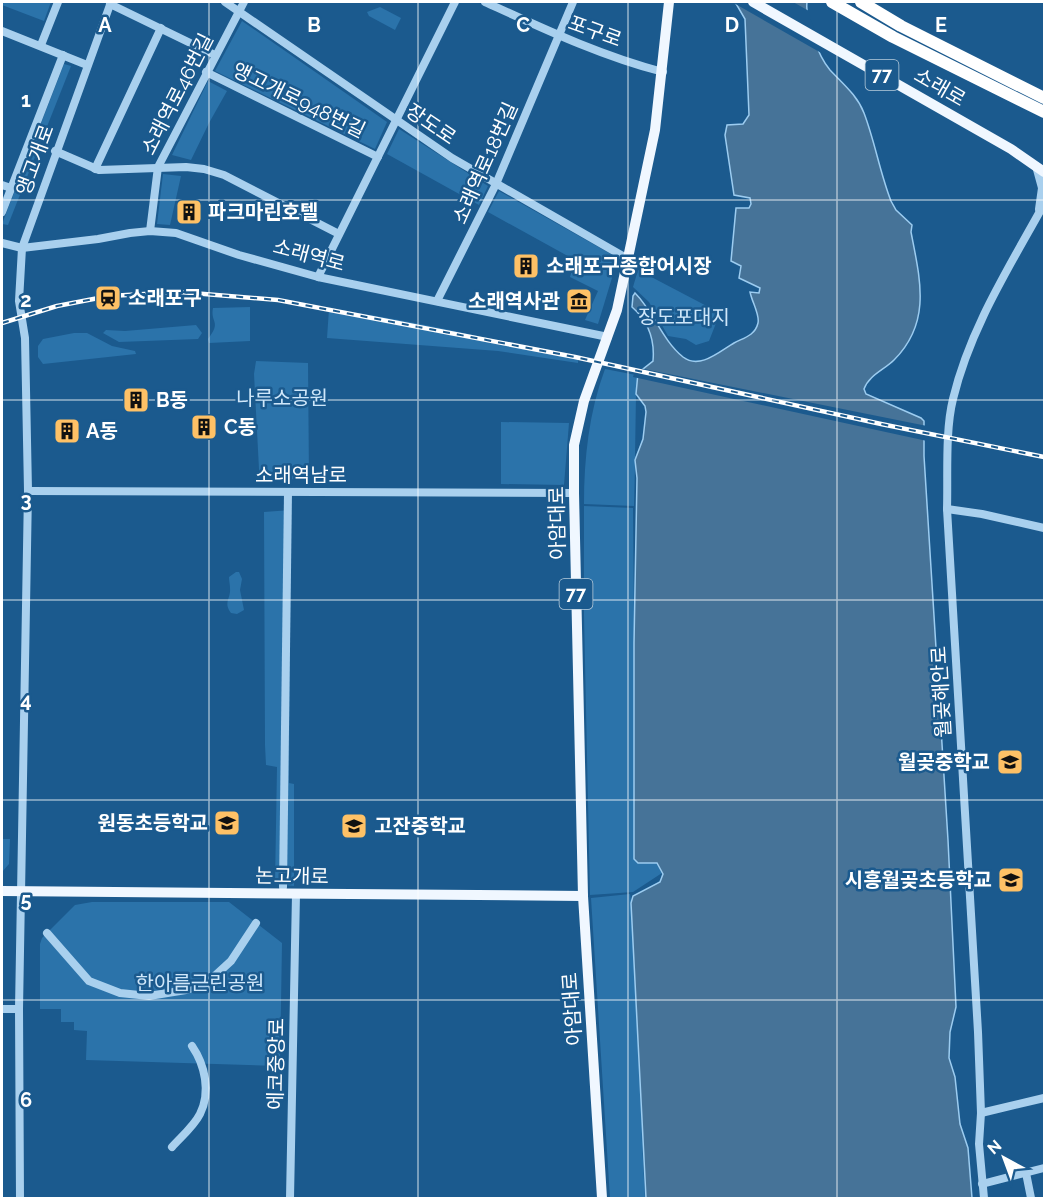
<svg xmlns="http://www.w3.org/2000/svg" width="1046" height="1200" viewBox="0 0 1046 1200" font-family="Raleway,'Noto Sans KR',sans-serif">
<rect width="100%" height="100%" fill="#1b5a8e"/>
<g fill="#2b73aa" fill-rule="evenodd">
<polygon points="4,2 51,2 44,21 2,5"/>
<polygon points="380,7 401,18 395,30 369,16 367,12"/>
<polygon points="242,21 387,122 375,149 215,71"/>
<polygon points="64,64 71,66 8,225 2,224"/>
<polygon points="208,81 227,91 209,123 191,160 172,155"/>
<polygon points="399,129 488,186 479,205 387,154"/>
<polygon points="163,174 181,176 170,225 157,224"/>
<polygon points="499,191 618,258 598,324 585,320 598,291 570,277 575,260 488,212"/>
<polygon points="638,270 720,313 709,341 696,345 686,339 668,336 649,302 633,287"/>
<path d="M635,293c17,17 33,56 51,65 4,3 9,2 14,2l-6,524 -48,314 -5,-74 4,74h-35l-19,-300 39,-4 1,7c7,-13 28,-11 32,-27l-5,-10 4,9 -29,19 -43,3 -6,-280v-109l49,2 1,113 3,-143 -2,-12 -1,40 -50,-2c0,-46 5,-92 21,-135l31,6 17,-14c2,-22 -5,-40 -21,-54l1,-11zM636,394c3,4 7,8 9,12 6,12 -4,40 -10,51z"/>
<path d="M250,307v34l-41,2 -1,-4c14,-18 2,-16 5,-31z"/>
<path d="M329,309c84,11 167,31 249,50v4l-80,-12 -171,-13z"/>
<polygon points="196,325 202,333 198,339 119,342 103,333 106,330 125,331"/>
<polygon points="74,333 87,333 112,346 135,351 136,354 43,364 38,357 38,346 43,339"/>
<polygon points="256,361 308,363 309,480 261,478 259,469 254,374"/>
<polygon points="501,422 569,423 564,485 501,484"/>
<polygon points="291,510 289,773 289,783 294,784 294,886 275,884 277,767 266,765 265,745 264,512"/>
<path d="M236,572h3l3,7 -2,11 4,20 -7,4 -6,-1c-8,-11 0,-14 -1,-25 0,-4 -1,-7 -1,-11z"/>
<polygon points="2,839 10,839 9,864 2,872"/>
<polygon points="92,902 229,902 282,943 280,1066 86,1060 87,1031 74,1030 74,1022 61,1022 61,1009 40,1009 40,944 42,938 75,905"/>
</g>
<path fill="#467398" stroke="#9cccf0" stroke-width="1.5" d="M735,2h72c-2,18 11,54 23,68 13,14 27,25 34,43 11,29 16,60 27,88l5,9 16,15 -1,7c9,47 21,90 -17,128 -10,10 -25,15 -30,29l2,5 55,24 3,3v35l24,384 8,167 -6,25 -1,26 6,19 5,47 8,24 4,50h-326l-15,-295 2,-7 27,-14 3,-8 -6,-11h-19l-4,-4v-216l3,-165 -2,-18 8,-21 3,-27 -1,-6 -9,-12 2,-21 15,-12c2,-22 -5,-40 -21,-54l1,-11 2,-3c19,19 27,47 48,64 17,13 37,-6 51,-14 9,-5 21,-7 24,-20 2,-8 -6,-21 -8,-31l9,1 1,-5 -21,-10 2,-12 -10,-5 5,-53h13l2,-4 -1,-6 -16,-3 -9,-60 2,-10 16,-1 6,-9 -4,-96z"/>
<g fill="#1b5a8e">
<polygon points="732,2 793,2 809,11 811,20 823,54"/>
<polygon points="639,368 927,426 927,441 633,377 635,371"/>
</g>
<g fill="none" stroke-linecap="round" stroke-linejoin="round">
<g stroke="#a9d0ee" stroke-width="8">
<polyline points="225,2 452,158 628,259"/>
<path d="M485,2c57,26 116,54 178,70"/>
<polyline points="110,4 215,55"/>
<polyline points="2,31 87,65"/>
<polyline points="41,45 58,2"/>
<polyline points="206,72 378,157"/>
<polyline points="55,151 99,170 186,167 204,169 224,175 339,234"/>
<polyline points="1036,166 1042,188 1039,209"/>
<polyline points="95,169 161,28"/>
<polyline points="2,185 11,188"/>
<polyline points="2,212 63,55"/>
<polyline points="150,231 158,167 244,2"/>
<polyline points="2,243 22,248 98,239 130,233 150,231 176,233 239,255 318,277 608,337"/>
<polyline points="318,277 455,2"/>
<polyline points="437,301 496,184 573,2"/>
<polyline points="28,491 574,493"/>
<polyline points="947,509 982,514 1044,528"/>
<polyline points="283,887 288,492"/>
<polyline points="47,933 89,981 120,993 149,996 186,990 207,983 231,961 256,923"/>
<polyline points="2,1009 19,1009"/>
<polyline points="981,1113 1044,1098"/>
<path d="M172,1147c9,-10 22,-21 28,-33 11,-22 5,-49 -8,-68"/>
<polyline points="1026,1173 1031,1198"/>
<polyline points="982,1184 1044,1168"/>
<polyline points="20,1198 19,1009 28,491 25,338 19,301 22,248 111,2"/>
<polyline points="290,1198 296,894"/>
<path d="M984,1198l-5,-54 2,-31 -3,-81 -31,-523c1,-34 -2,-78 6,-110 17,-71 57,-133 91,-195"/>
</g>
<g stroke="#f0f7ff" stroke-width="10">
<polyline points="753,2 1011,149 1044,172"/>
<polyline points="2,891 583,896"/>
<polyline points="602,1198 583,896 574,493 574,445 584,401 617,310 655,130 669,2"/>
</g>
<g stroke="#fff" stroke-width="12">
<polyline points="832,2 893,37 1044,112"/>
<polyline points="861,2 901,26 1044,98"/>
</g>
<defs>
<polyline id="rail" points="2,323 57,306 109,296 180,292 278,300 575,357 881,424 1044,457"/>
</defs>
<use href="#rail" stroke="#fff" stroke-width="4.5"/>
<use href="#rail" stroke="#1b5a8e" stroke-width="2" stroke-dasharray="7" stroke-linecap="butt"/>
</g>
<path fill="none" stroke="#fff" stroke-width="1.5" stroke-opacity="0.55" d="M209,2v1196M418,2v1196M628,2v1196M837,2v1196M2,200h1042M2,400h1042M2,600h1042M2,800h1042M2,1000h1042"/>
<defs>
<symbol id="building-square" viewBox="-11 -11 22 22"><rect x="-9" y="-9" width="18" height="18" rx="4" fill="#fec166" stroke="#1b5a8e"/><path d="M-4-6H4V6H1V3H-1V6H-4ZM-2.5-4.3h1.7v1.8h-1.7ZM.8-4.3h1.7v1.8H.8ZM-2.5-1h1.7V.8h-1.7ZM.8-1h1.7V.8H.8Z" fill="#111"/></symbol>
<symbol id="station-square" viewBox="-11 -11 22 22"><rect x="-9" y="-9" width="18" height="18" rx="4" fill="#fec166" stroke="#1b5a8e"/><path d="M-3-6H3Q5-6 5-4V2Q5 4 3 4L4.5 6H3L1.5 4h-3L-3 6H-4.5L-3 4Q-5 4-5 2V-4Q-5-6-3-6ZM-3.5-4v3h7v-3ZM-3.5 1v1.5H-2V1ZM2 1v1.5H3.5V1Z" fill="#111"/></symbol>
<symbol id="museum-square" viewBox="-11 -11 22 22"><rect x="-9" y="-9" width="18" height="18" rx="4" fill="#fec166" stroke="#1b5a8e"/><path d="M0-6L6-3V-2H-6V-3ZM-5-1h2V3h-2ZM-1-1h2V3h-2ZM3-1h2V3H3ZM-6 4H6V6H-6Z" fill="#111"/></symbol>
<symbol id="school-square" viewBox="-11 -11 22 22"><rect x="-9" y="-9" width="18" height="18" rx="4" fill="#fec166" stroke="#1b5a8e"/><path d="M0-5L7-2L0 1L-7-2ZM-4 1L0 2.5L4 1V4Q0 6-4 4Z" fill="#111"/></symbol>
</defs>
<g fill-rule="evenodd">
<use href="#building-square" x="174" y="197" width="30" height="30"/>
<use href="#building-square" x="511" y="251" width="30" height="30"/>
<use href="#station-square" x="93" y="283" width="30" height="30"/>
<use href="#museum-square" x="564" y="286" width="30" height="30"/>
<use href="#building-square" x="121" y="385" width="30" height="30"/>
<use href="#building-square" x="189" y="412" width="30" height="30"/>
<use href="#building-square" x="52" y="416" width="30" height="30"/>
<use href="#school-square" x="995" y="747" width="30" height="30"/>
<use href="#school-square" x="212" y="808" width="30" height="30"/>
<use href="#school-square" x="339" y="811" width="30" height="30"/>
<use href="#school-square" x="996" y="865" width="30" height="30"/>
</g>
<g text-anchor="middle" stroke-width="5" stroke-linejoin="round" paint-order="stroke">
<g fill="#1b5a8e" stroke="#bbcedd" stroke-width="1.5">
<rect x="865.5" y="60" width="33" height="30" rx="4.5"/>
<rect x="559.5" y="579" width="33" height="30" rx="4.5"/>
</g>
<g font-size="18" font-weight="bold" fill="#fff">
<text x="882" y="81">77</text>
<text x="576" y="600">77</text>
</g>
<g font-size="20" fill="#fff" stroke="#1b5a8e">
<text transform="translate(595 31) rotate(20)" y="7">포구로</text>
<text transform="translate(940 87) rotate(30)" y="7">소래로</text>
<text transform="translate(177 94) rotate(-63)" y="7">소래역로46번길</text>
<text transform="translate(299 100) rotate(26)" y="7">앵고개로948번길</text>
<text transform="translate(431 124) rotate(34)" y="7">장도로</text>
<text transform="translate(35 160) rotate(-70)" y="7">앵고개로</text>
<text transform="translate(485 163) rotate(-66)" y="7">소래역로18번길</text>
<text transform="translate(309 255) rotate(15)" y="7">소래역로</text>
<text x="301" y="482">소래역남로</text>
<text transform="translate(557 523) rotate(-91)" y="7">아암대로</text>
<text transform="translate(941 692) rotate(-93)" y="7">월곶해안로</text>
<text transform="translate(292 876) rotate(1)" y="7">논고개로</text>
<text transform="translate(572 1009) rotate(-94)" y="7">아암대로</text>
<text transform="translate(276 1064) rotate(-89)" y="7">에코중앙로</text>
</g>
<g font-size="20" font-weight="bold" fill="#fff" stroke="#1b5a8e" text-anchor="start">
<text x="208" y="219">파크마린호텔</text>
<text x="546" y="273">소래포구종합어시장</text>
<text x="128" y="305">소래포구</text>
<text x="560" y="308" text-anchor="end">소래역사관</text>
<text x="156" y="407">B동</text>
<text x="224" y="434">C동</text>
<text x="86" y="438">A동</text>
<text x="990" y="769" text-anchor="end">월곶중학교</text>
<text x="208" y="830" text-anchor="end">원동초등학교</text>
<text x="374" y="833">고잔중학교</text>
<text x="992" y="887" text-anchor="end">시흥월곶초등학교</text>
</g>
<g font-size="20" fill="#cfe7fa" stroke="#1b5a8e">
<text x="684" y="324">장도포대지</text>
<text x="282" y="405">나루소공원</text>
<text x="200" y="990">한아름근린공원</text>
</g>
</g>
<g font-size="20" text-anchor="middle" font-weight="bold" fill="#fff" stroke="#1b5a8e" stroke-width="5" stroke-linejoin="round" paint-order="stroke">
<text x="105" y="32">A</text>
<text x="314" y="32">B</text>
<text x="523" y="32">C</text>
<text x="732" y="32">D</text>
<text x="941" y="32">E</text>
<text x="26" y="107">1</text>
<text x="26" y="307">2</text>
<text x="26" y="507">3</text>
<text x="26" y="707">4</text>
<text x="26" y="907">5</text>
<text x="26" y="1107">6</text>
</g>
<rect width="1046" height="1200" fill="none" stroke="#ffffff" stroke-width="6"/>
<g transform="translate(1004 1158) rotate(319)" stroke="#1b5a8e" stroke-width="4.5" paint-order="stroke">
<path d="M0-4.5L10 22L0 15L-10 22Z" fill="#ffffff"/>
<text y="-9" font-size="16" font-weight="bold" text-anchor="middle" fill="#ffffff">N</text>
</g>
</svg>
